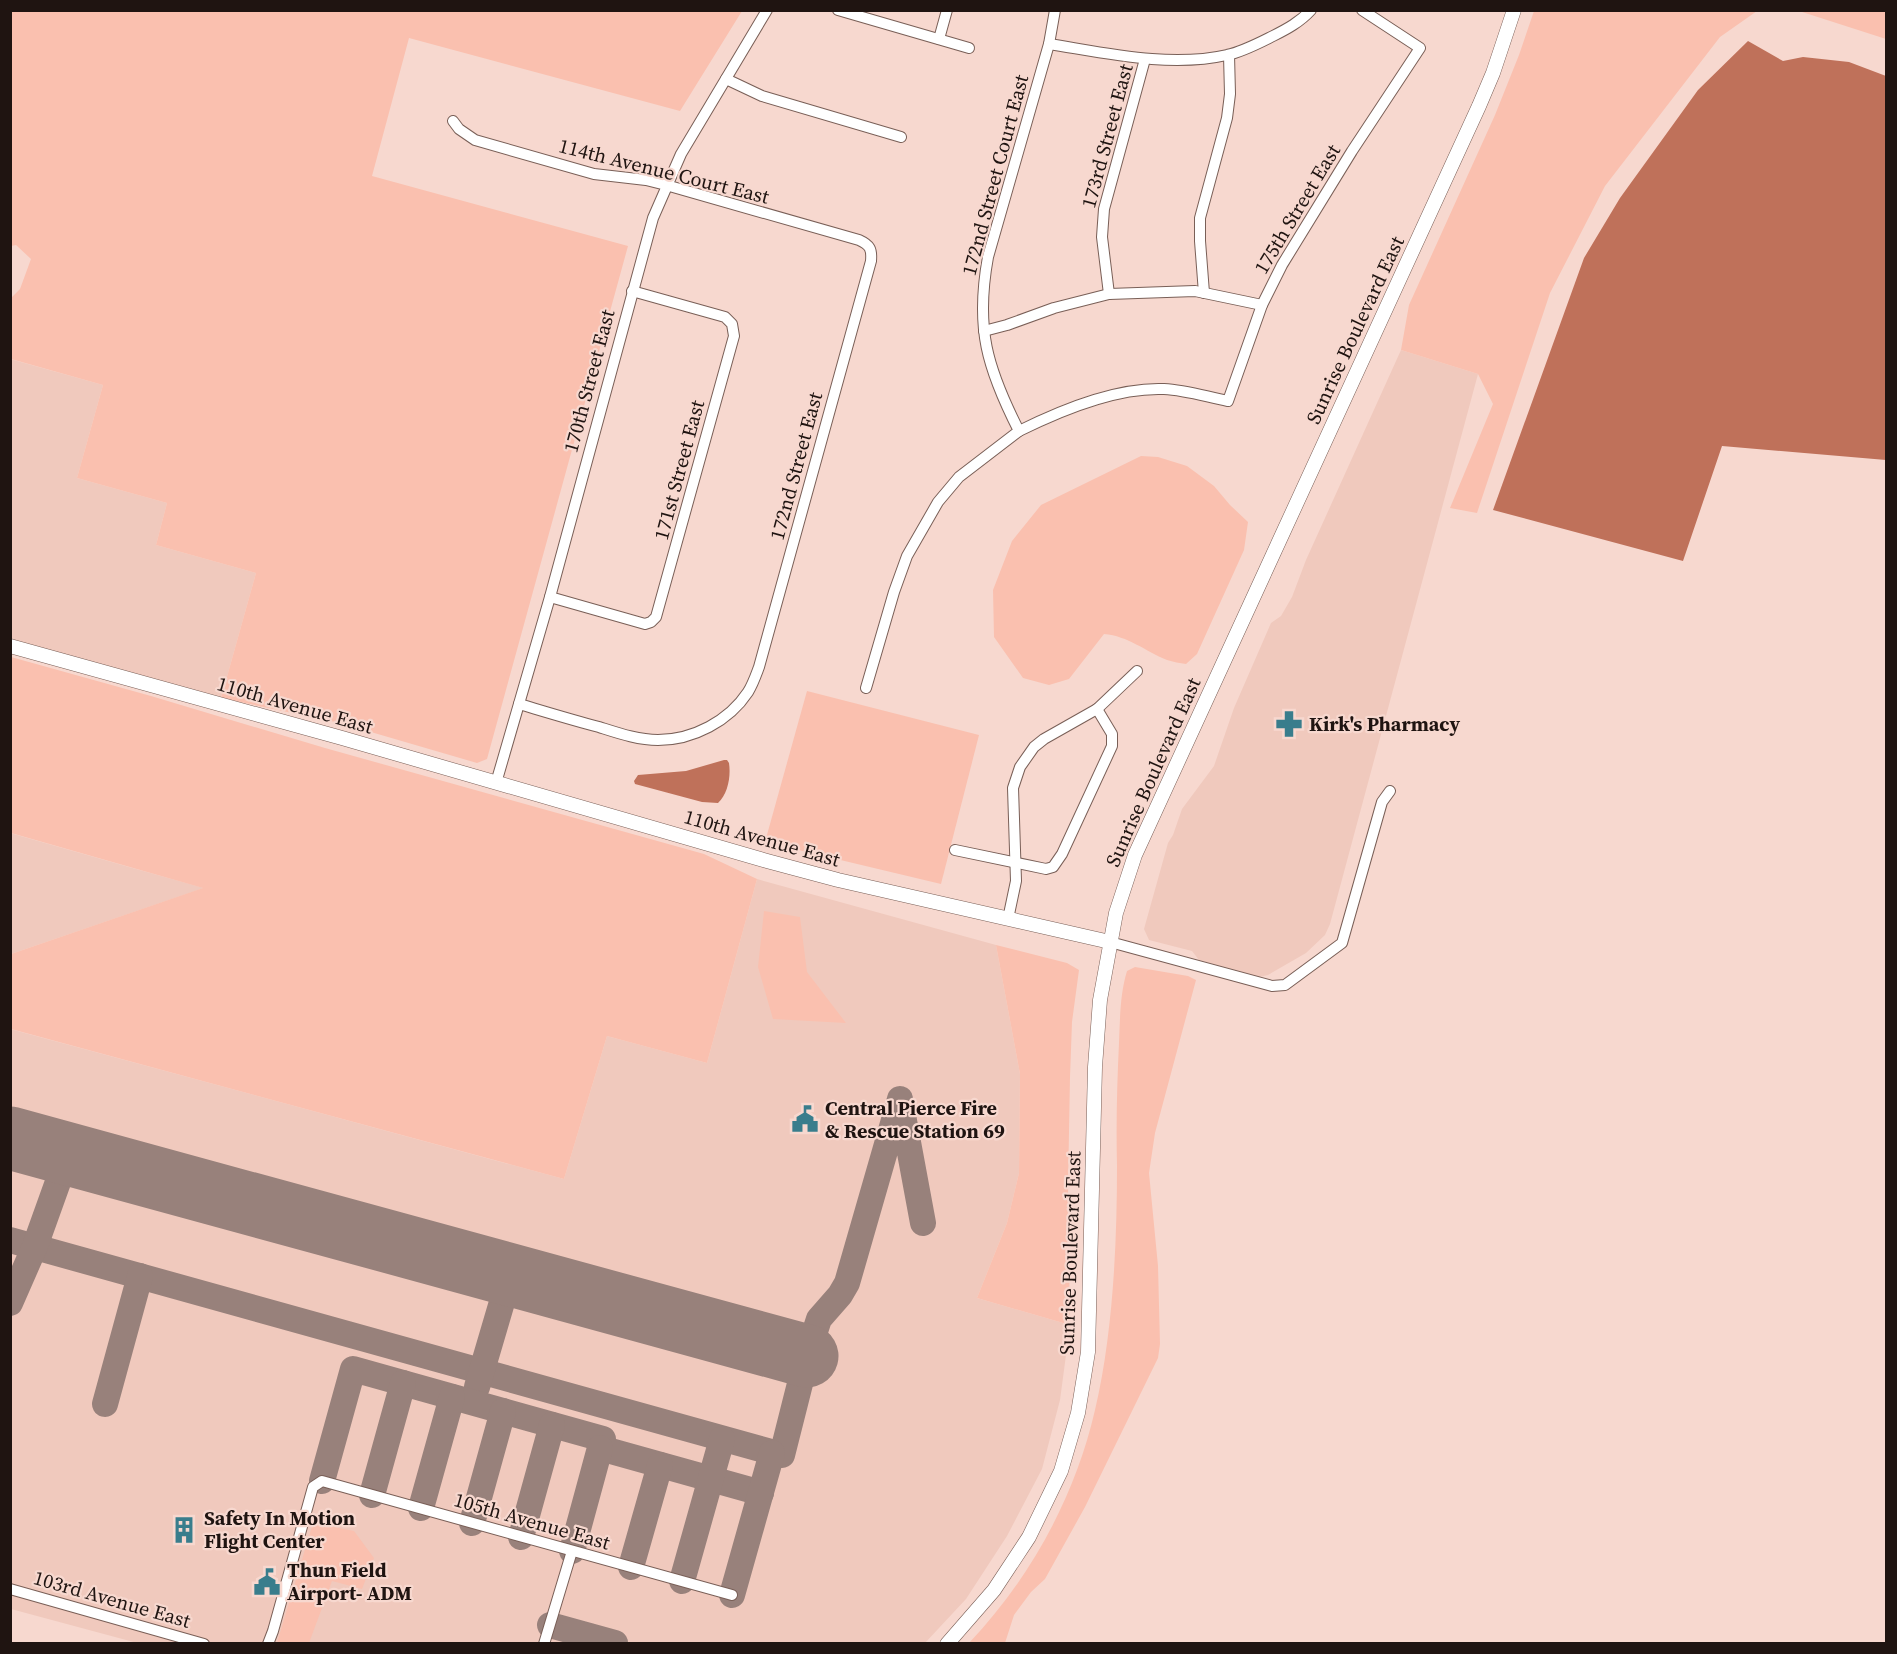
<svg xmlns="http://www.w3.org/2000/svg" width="1897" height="1654" viewBox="0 0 1897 1654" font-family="'Source Serif 4',serif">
<rect width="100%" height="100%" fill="#f7d8cf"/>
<g fill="#f0c9bd">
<polygon points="1401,350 1478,374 1330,924 1325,935 1306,953 1268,975 1259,977 1199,960 1192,951 1149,940 1144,929 1168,843 1173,835 1182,809 1214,766 1234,708 1271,623 1281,616 1292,597 1306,560"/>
<polygon points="10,359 103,385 77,478 167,503 156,545 256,573 221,698 11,640"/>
<polygon points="10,833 129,867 204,888 11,954"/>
<polygon points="757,879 996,945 1020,1074 1019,1173 1007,1223 977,1298 1070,1325 1060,1400 1042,1469 1007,1536 966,1599 925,1643 141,1644 11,1609 10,1029 564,1179 607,1036 707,1063"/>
</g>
<g fill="#fac0af">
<polygon points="11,11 742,11 680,111 409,38 372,176 628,246 487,759 477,763 340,723 221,698 256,573 156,545 167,503 77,478 103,385 11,359 11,298 20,289 31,259 16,245 11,246"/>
<polygon points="1534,11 1757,11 1720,37 1605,186 1550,293 1477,513 1450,508 1493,404 1478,374 1401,350 1409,305 1495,115 1519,55"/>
<polygon points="1799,11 1886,11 1886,39"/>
<path d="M1141,456l17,1 29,9 27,20 16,19 18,17 -4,28 -47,104 -11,10c-6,-1 -13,-2 -19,-4 -22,-9 -39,-24 -63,-26l-35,45 -20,6 -26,-7 -29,-41 -1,-47 19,-49 29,-36z"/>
<polygon points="11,657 151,696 325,748 704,854 757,879 707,1063 607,1036 564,1179 11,1029 11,954 203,888 11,833"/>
<polygon points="807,691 979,735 941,884 765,842"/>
<polygon points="764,911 800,917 807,972 846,1023 773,1019 758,967"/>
<polygon points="996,945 1067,963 1079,970 1072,1022 1070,1077 1068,1187 1070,1325 977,1298 1007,1223 1019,1173 1020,1074"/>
<path d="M1135,967l53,9 8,4 -41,153 -6,40 9,93 2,78 -2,14 -73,149 -40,72 -14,13 -17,23 -9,28h-36c61,-64 106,-146 126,-233 18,-76 22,-166 22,-244 -1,-41 0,-82 2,-123 1,-24 1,-49 8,-72z"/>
<polygon points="313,1523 354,1531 374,1558 362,1589 332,1581 309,1643 277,1643"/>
</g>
<g fill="#bf715a">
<polygon points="1748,41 1783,61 1803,57 1849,62 1886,76 1886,460 1722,446 1683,561 1493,510 1584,258 1620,198 1698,90"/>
<path d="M724,760h3l2,3c2,13 -1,31 -11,40l-16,-1 -67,-18 -1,-3 4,-6 48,-4z"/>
</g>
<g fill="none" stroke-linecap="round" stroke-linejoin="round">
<g stroke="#98817b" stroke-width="26">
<polyline points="10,1240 782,1455 807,1356 819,1319 840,1295 847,1283 900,1099 923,1223"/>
<polyline points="10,1303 35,1246 68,1154"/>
<polyline points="477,1387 510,1275"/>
<polyline points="105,1404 140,1276"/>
<polyline points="322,1481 353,1369 603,1439 600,1448 761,1493"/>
<polyline points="372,1495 403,1383"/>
<polyline points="421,1508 452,1397"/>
<polyline points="472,1523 503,1411"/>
<polyline points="521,1537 552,1425"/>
<polyline points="572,1551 600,1448"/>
<polyline points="631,1567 660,1465"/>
<polyline points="682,1581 722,1439"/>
<polyline points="732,1595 772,1453"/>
<polyline points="550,1625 615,1643"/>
</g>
<polyline stroke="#98817b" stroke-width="63" points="10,1138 807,1356"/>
<defs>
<g id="street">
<polyline points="838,10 969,48"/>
<polyline points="939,39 947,10"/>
<path d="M1049,44c57,9 121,24 178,11 15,-3 32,-12 46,-19 14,-7 27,-14 38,-26"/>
<polyline points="726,79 762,96 901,137"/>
<path d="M453,121l6,8 16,11 119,34 52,6 20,5 193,55c11,5 13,9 12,21l-112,406c-3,8 -6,17 -11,25 -19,29 -55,48 -90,48 -20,0 -40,-7 -59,-13 -27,-7 -53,-15 -80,-23"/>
<polyline points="1204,293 1200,241 1200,218 1227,118 1230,94 1229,55"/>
<polyline points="1109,294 1102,237 1104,209 1145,59"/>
<polyline points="984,331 1007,325 1054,308 1109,294 1195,291 1262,305"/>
<path d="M1019,431c42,-21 98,-44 145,-42 22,1 43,8 64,12l34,-96 20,-40 70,-114 68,-103 -58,-38"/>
<polyline points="550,597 645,624 651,622 656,617 734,336 732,324 725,317 632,291"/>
<path d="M866,688l28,-96 13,-36 31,-54 21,-25 60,-46c-32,-63 -44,-103 -31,-174l61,-213 6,-34"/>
<polyline points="496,783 550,597 653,218 681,154 767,10"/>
<polyline points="955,850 1046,869 1053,867 1062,854 1112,746 1112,734 1097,709"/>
<polyline points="1008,919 1016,881 1013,788 1020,767 1034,747 1044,739 1097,709 1137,671"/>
<polyline points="1110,942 1272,986 1285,985 1342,943 1382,802 1390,791"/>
<polyline points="10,1589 204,1644"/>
<polyline points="268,1644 273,1631 313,1487 322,1481 732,1595"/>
<polyline points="544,1644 572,1551"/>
</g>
<g id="secondary">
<polyline points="10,646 342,738 767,861 838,880 1110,942"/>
<polyline points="947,1644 994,1590 1029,1537 1061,1471 1078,1413 1088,1352 1095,1067 1100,1000 1116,913 1135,855 1479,106 1493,73 1514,10"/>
</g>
</defs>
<use href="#street" stroke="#795f57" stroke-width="12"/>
<use href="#secondary" stroke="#795f57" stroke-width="15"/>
<use href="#street" stroke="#fff" stroke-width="10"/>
<use href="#secondary" stroke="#fff" stroke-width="14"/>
</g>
<defs>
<symbol id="pharmacy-bare" viewBox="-9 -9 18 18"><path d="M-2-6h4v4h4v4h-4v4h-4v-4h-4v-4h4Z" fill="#397d8c" stroke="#f7d8cf" stroke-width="2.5" paint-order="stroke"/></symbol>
<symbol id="civic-bare" viewBox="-9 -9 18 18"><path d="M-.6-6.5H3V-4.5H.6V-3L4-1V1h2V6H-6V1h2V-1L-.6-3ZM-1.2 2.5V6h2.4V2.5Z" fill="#397d8c" stroke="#f7d8cf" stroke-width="2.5" paint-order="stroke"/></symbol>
<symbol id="building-bare" viewBox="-9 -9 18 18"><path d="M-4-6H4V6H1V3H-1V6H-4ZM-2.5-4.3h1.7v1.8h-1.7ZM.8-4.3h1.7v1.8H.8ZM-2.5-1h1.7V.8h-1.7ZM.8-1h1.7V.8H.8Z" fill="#397d8c" stroke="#f7d8cf" stroke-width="2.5" paint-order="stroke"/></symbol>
</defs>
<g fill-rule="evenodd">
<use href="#pharmacy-bare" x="1270" y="705" width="38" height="38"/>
<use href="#civic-bare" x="786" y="1100" width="38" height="38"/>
<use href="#building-bare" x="165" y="1511" width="38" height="38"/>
<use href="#civic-bare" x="248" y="1563" width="38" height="38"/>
</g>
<g text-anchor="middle" stroke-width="4.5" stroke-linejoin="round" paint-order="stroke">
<g font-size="20" fill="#1f1411" stroke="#f7d8cf">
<text transform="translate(1107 136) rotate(-75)" y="7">173rd Street East</text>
<text transform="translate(664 171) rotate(14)" y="7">114th Avenue Court East</text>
<text transform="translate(995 175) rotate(-75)" y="7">172nd Street Court East</text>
<text transform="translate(1297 209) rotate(-59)" y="7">175th Street East</text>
<text transform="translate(1355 330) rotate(-65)" y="7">Sunrise Boulevard East</text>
<text transform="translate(589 381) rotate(-75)" y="7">170th Street East</text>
<text transform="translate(796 466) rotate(-75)" y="7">172nd Street East</text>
<text transform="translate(679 470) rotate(-75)" y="7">171st Street East</text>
<text transform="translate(295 705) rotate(16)" y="7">110th Avenue East</text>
<text transform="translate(1153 772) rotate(-66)" y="7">Sunrise Boulevard East</text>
<text transform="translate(762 838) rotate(16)" y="7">110th Avenue East</text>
<text transform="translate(1070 1253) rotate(-88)" y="7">Sunrise Boulevard East</text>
<text transform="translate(532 1521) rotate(16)" y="7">105th Avenue East</text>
<text transform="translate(112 1599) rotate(16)" y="7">103rd Avenue East</text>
</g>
<g font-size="20" font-weight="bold" fill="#1f1411" stroke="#f7d8cf" text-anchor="start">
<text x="1309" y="731">Kirk's Pharmacy</text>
<text x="825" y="1115">Central Pierce Fire<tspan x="825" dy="23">&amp; Rescue Station 69</tspan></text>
<text x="204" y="1525">Safety In Motion<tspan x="204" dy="23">Flight Center</tspan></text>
<text x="287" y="1577">Thun Field<tspan x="287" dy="23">Airport- ADM</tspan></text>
</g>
</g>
<rect width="1897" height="1654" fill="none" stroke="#1f1411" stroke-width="24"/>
</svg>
